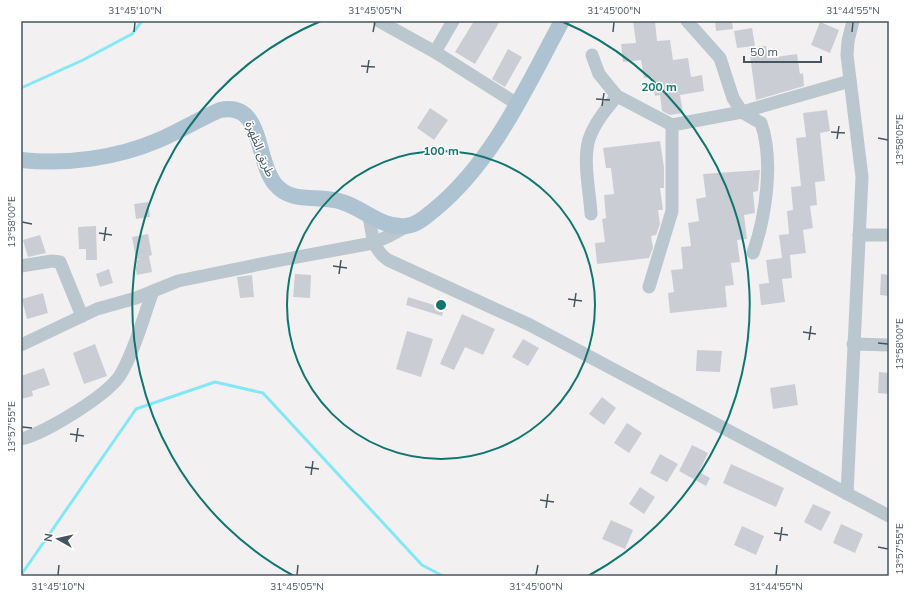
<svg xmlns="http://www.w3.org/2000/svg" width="910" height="597" viewBox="0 0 910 597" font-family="Mulish,'Noto Sans Arabic',sans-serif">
<rect width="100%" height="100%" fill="#f3f0f1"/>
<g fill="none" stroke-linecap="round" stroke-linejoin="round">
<g stroke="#83e8f6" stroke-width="3">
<polyline points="21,88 83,60 132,34 142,21"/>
<polyline points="21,575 136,409 215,382 263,393 422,565 443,576"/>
</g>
</g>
<g fill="#caced4">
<polygon points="474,21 500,21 475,64 455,52"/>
<polygon points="633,21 655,21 657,41 670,40 673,60 688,58 691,77 702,75 704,91 680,95 683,113 670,115 662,111 660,95 655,96 652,77 644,78 641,60 623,62 621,44 636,43"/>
<polygon points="715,21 732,21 733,29 716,31"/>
<polygon points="820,22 839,30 830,53 811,45"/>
<polygon points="752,28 755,46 737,48 734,31"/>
<polygon points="766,46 768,58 797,54 800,74 803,73 804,86 756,100 749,48"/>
<polygon points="508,49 522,57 505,87 492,79"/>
<polygon points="430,108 448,120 434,140 417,128"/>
<polygon points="827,110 830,131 820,133 825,181 815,182 817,205 810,206 813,228 803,230 806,253 790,255 792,278 782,279 785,302 761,305 759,284 769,283 766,260 782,258 779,235 789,234 787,211 793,210 791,187 801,186 796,138 806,137 803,113"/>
<polygon points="660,141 664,167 664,188 660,188 663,210 658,210 660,224 656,235 651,236 653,248 649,258 597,264 595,243 605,242 602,219 606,218 604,195 614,194 611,168 606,168 603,148"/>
<polygon points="760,170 758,191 753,192 755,213 744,215 747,239 737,240 740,262 731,263 734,285 725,286 727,307 670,313 668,293 674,292 671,270 683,269 681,247 691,246 688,223 699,221 696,199 706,197 703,174"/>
<polygon points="148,202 150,217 136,219 134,204"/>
<polygon points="96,226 97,260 86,260 86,249 79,249 78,227"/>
<polygon points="148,234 152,255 149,256 152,272 137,275 135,266 137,265 136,260 141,259 136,259 132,237"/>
<polygon points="40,235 46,253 28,257 23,240"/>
<polygon points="109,269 113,283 100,287 96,274"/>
<polygon points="295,274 311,275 310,298 293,297"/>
<polygon points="881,274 889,275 889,296 880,295"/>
<polygon points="252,275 254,297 240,298 237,277"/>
<polygon points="43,293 48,313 27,319 22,299"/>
<polygon points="408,297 444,308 442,316 406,305"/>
<polygon points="462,314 495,329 483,355 465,347 454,370 440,364"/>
<polygon points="407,331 433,339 421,377 396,369"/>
<polygon points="523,339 539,348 528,366 512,357"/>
<polygon points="95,344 107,376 84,384 73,353"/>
<polygon points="697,350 722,351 720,372 696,371"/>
<polygon points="44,368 50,385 32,391 33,396 21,399 21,376"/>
<polygon points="879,372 889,373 889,394 878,393"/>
<polygon points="795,384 798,405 773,409 770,388"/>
<polygon points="602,397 616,408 604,425 589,414"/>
<polygon points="627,423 642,433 629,453 614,443"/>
<polygon points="692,445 708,453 699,472 710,478 706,486 679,471"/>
<polygon points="660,454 678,464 667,482 650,473"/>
<polygon points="731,464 784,488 776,507 723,483"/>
<polygon points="640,487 655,497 644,514 629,504"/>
<polygon points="813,504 831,512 821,531 804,522"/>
<polygon points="611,520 633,530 625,549 602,539"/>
<polygon points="841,524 863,534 855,553 833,543"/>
<polygon points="742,526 764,536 756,555 734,545"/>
</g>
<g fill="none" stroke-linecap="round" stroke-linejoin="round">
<g stroke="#bac7cf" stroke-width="13">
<polyline points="379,21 435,52 517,104"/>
<polyline points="687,21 720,58 733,98 742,112 850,81"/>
<polyline points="435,52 453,21"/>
<path d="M592,55l7,19 18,22 55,29 70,-13 19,11c13,37 5,93 -8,130"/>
<path d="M591,214c-1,-22 -10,-59 0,-80 6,-14 16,-26 26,-38"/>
<path d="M369,215c3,19 3,34 19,45l142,65 359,191"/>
<polyline points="859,235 889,235"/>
<polyline points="21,266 52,261 60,262 82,316"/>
<polyline points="649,287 672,211 672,125"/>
<polyline points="853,344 889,345"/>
<polyline points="21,345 97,309 136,298 178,281 276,261 373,243 389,236 407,226"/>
<path d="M21,439c23,-5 91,-46 101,-67 14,-25 21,-54 31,-81"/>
<polyline points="847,494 862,177 847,55 848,41 853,21"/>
</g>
<path stroke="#adc3d2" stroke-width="16" d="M21,160c46,5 96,-2 138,-20 21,-9 40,-21 61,-30 44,-9 35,50 55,74 17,21 44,10 67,18 23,7 38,26 64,24 11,-1 19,-9 28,-16 60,-49 92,-123 128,-189"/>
</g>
<path fill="none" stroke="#465660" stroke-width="1.5" d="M134,32l1,-10M373,32l2,-10M613,32l1,-10M852,32l1,-10M361,66l14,1M367,73l2,-13M596,99l14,1M602,106l2,-13M831,132l14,1M878,138l10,2M837,139l2,-13M22,222l10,2M99,233l13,2M104,241l2,-14M333,266l14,2M339,274l2,-14M568,299l14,2M574,307l2,-14M803,332l13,2M809,340l2,-14M878,343l10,1M22,427l10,1M70,434l14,2M76,442l2,-14M305,467l14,2M311,475l2,-14M540,500l14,2M546,508l2,-14M774,533l14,2M780,541l2,-14M878,547l10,2M58,575l1,-10M297,575l1,-10M536,575l2,-10M776,575l1,-10"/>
<g fill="none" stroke="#0f766e" stroke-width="2">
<circle cx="441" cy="305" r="154"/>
<path d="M294 576A308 308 0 0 1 321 21M561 21A308 308 0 0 1 588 576"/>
</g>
<g text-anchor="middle" stroke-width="3" stroke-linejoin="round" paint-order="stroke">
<g font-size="12" fill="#465660" stroke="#fff">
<text transform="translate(260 149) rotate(68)" y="4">طريق الظهرة</text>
</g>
</g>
<circle cx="441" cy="305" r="6" fill="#0f766e" stroke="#fff" stroke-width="2"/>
<g font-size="12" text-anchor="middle" font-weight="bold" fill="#0f766e" stroke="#fff" stroke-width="3" stroke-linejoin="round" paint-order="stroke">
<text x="659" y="91">200 m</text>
<text x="441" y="155">100 m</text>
</g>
<rect width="910" height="597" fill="none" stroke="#ffffff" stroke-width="44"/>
<g transform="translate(58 539) rotate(278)" stroke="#ffffff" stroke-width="3" paint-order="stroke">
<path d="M0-3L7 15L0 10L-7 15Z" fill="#465660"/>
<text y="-6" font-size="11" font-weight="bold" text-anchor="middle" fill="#465660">N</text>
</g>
<path d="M744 56v6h77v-6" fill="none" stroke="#465660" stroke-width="2"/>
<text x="750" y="56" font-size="12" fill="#465660" stroke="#ffffff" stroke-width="3" paint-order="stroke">50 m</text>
<rect x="22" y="22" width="866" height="553" fill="none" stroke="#465660" stroke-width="1.5"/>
<g font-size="10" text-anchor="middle" fill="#465660">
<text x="135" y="14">31°45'10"N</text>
<text x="375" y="14">31°45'05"N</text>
<text x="614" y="14">31°45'00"N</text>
<text x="853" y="14">31°44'55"N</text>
<text transform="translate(899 140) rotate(-90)" y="4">13°58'05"E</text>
<text transform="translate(11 222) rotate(-90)" y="4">13°58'00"E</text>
<text transform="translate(899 344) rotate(-90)" y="4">13°58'00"E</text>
<text transform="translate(11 427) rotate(-90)" y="4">13°57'55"E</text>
<text transform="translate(899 549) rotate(-90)" y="4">13°57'55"E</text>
<text x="58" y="590">31°45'10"N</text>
<text x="297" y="590">31°45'05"N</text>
<text x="536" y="590">31°45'00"N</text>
<text x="776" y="590">31°44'55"N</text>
</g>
</svg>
